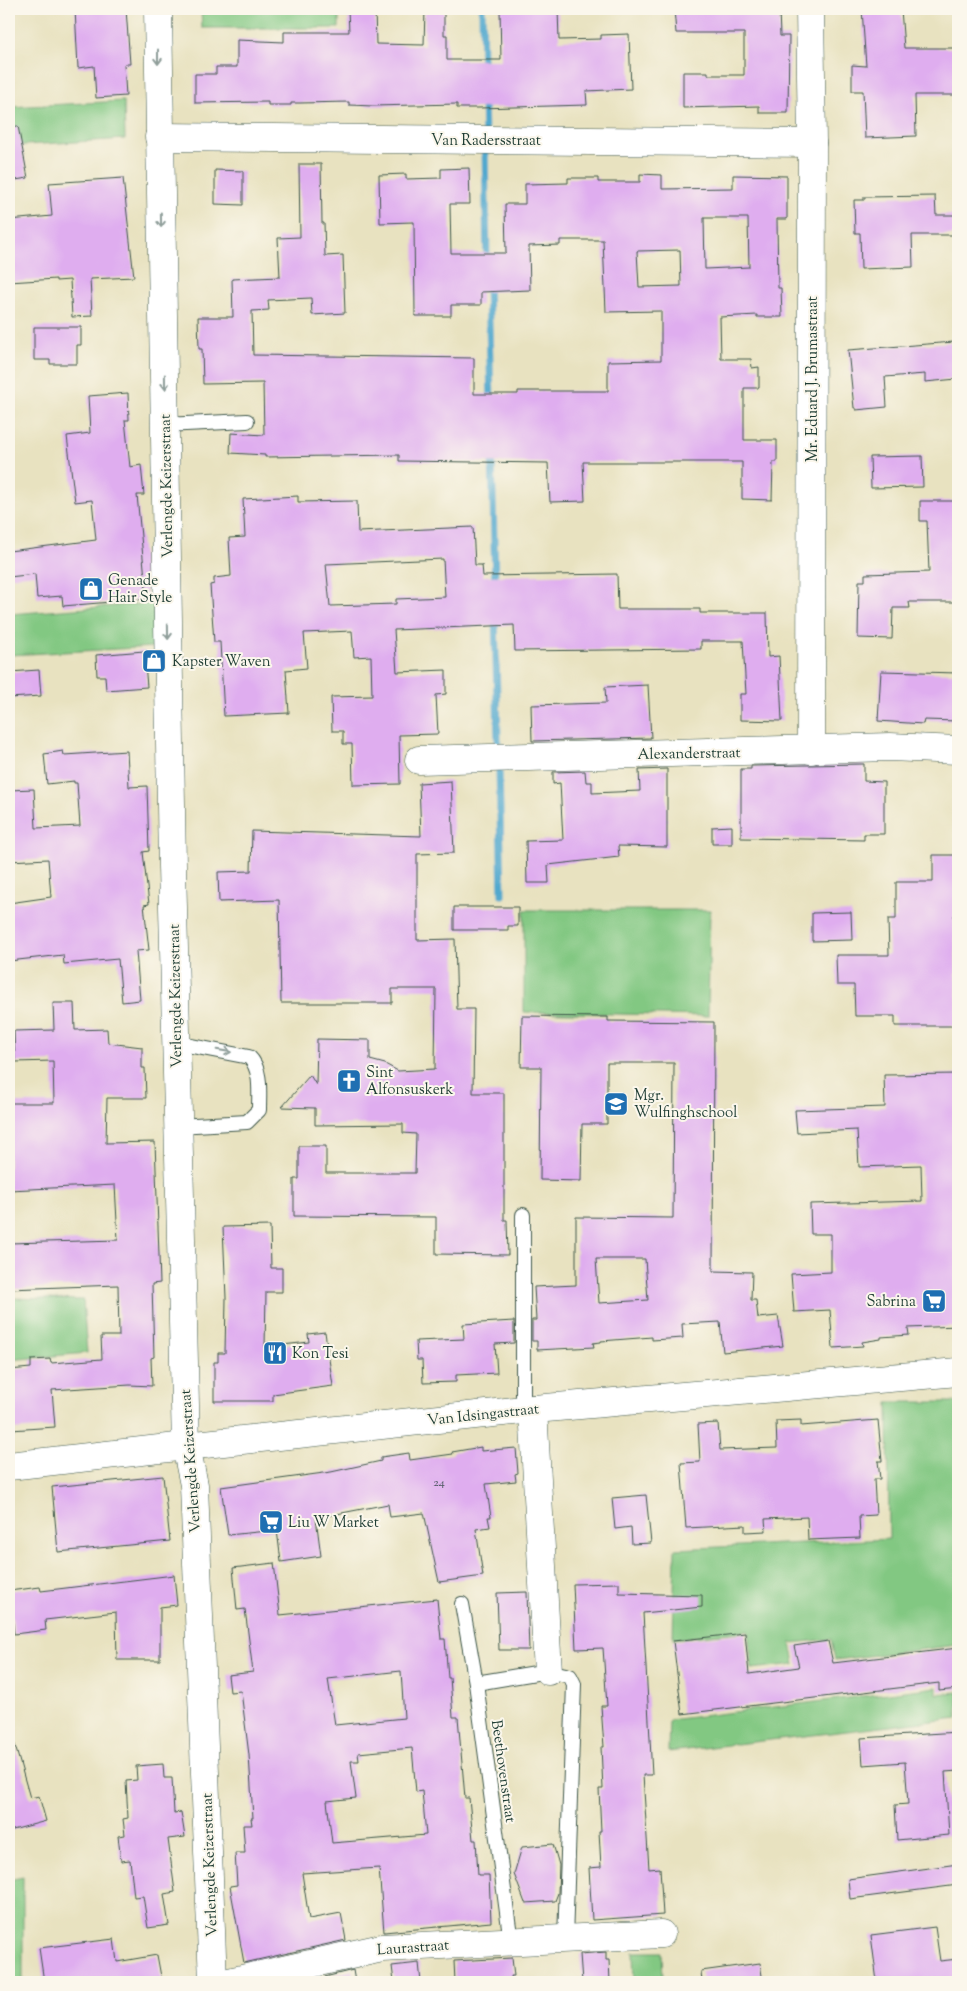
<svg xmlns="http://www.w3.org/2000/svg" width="967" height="1991" viewBox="0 0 967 1991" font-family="'Sorts Mill Goudy',serif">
<rect width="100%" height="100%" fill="#fbf7ec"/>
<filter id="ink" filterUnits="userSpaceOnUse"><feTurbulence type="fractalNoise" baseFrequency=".02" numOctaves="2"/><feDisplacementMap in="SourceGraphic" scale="10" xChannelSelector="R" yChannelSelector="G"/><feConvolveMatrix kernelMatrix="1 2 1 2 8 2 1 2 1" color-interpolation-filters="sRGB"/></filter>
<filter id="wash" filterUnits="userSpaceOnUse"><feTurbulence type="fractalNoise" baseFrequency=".0096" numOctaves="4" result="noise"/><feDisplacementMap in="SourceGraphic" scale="20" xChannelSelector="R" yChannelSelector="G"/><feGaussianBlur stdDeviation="1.12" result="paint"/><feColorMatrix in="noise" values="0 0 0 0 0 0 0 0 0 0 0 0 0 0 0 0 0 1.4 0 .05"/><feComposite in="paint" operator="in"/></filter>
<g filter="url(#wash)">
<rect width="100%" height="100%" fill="#e8e2c0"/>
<g fill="#82c882" stroke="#50825b">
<polygon points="201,9 339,9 339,28 202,28"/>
<polygon points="124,101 125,139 9,146 9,107"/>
<polygon points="154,603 154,647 9,655 9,614"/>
<polygon points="524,910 710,910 708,1016 524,1012"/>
<polygon points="9,1298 83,1300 87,1353 9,1360"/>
<polygon points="888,1402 958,1402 958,1645 835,1660 831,1639 791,1643 795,1664 752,1669 748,1631 673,1639 675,1549 889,1539"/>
<polygon points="937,1687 937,1694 958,1692 958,1718 668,1752 669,1720"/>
<polygon points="23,1877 23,1982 9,1982 9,1880"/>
<polygon points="633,1952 662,1952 663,1982 634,1982"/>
</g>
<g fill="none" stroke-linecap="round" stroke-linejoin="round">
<g stroke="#51a8ce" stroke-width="7">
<polyline points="482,9 483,68"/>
<polyline points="484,99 485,136"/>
<polyline points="485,147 487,261"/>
<polyline points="488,284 491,403"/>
<polyline points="492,454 495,583"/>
<polyline points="495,616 498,740"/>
<polyline points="499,769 502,895"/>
</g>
</g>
<g id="blocks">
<g fill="#dfadef" fill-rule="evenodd">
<polygon points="75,9 126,9 130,64 124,64 126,96 96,98 94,66 78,68"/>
<polygon points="348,9 375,9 376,44 424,45 425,9 444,9 444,35 447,35 447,60 501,60 500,9 558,9 559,40 601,39 601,35 629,34 631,89 586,91 587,105 479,108 457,108 457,104 373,106 349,105 349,102 300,103 291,103 291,105 268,105 268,102 195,103 195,74 216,74 216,67 237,67 237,40 284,42 284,32 349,32"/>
<polygon points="674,9 779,9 780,36 789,36 788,113 759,113 759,106 683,108 683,72 708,72 708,75 744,75 744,33 676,33"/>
<polygon points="862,9 901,9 904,48 955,48 956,95 915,95 916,136 865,138 863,91 852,91 852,65 866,66"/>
<polygon points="18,126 28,178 9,181 9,127"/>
<path d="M299,164h22l1,59h2l1,33 18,-1 2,58 -33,2 -1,-17 -43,2 1,10 -17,1 1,44 221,3v36h44v-3h90v-30l53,-1v-49l-55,1 -3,-72h-43v5l-31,1 1,44 -49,2v13h-30v11h-36l-1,-94 -34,1 -1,-48 27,-1v5l35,-1v-9l28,-1 1,36h-20l1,49h55l-1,-49h20v-20l43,-1v-5h30v4h42v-8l22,1v14l71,-1v-13l54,1v43h-10l1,69h3l1,29h-25v-2l-37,2 1,42h30l1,9 7,-1v21h-15v52h33v22h-4l-1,38 -30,-1v-37h-159l2,39 -35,1 -2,-39 -149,-2v-6l-134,2v-2l-35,-2 1,-20 33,2 -1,-52 -60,1 -1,-35h-3l-1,-32h35l-1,-38 48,-2 -2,-39 22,-1zM704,218h44l1,49 -44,2zM680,250l1,36 -42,1 -2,-36z"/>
<polygon points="215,170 243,171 243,205 215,204"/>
<polygon points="123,178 134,277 90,279 92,316 72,317 70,280 56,281 56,279 9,282 9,220 52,216 49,183"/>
<polygon points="935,196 936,215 958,215 958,235 912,235 913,267 861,269 860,233 855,233 854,200 864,200 864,197"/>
<polygon points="34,327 81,327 81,345 77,345 77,364 50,364 50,360 34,360"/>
<polygon points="954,342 957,379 925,382 925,374 885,377 887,407 856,410 856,408 854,408 848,350"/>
<polygon points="128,393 129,420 125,420 130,467 141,465 144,495 137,495 147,599 63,606 62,596 37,598 35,574 9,577 9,551 96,540 92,500 75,502 67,436 90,433 88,396"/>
<polygon points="922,456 923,487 871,488 870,457"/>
<path d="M298,496v6l59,-1 1,31 115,-5 2,38h7l1,11 134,-2 1,35h82v4h67l1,44 11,-1 3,65 -42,-1v-26h6l-3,-53h-42v8l-186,2 -1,-26 -120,5 3,42 49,-2v24l-10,1 2,39 -39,1 1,49 -47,1 -1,-41h-9v-13h-11l-1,-34 41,-1 -1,-40 -17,1 -2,-26 -48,2 3,35 -21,2 3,43 -65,3 -4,-74h-6l-4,-57 4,-1v-6l17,-2 -2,-38 16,-1 -2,-38zM443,559l2,38 -49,2v5l-66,2 -4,-42z"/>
<polygon points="920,501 956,501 957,525 958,525 958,593 955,593 955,602 909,602 910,608 893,608 892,639 858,638 859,581 865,581 865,574 929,572 927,521 920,521"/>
<polygon points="144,651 147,687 106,690 105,676 97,676 96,655"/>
<polygon points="39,670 41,696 9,698 9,672"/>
<polygon points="881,671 958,673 958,721 924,720 923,724 878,721"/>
<polygon points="648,685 651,738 532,741 531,705 606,703 605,687"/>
<polygon points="63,751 64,755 127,751 129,787 147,786 149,851 143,852 149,904 144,905 149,950 136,951 140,1000 122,1002 118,959 64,964 63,955 9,961 9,903 51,897 48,859 9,861 9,790 34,789 36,828 80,826 77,783 74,783 74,781 47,784 44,754"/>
<polygon points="864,764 864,781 884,782 884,834 864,834 864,840 741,838 741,769 751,769 751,766"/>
<polygon points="667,769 667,847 618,846 619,857 548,865 549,883 527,883 526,841 563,840 560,783 553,784 553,772 585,771 586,782 592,782 592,793 640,791 639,770"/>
<polygon points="451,781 454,853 417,854 417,940 455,939 457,1009 474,1009 473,1093 504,1093 504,1220 507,1220 508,1255 436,1254 436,1217 294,1216 294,1179 299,1179 299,1146 326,1146 326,1173 415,1173 416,1134 403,1133 403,1124 315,1125 315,1108 282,1107 310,1075 316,1085 317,1039 370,1040 370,1060 385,1064 398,1071 435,1069 436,989 392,989 392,1003 281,1003 279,900 219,902 218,872 251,871 252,831 421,836 419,783"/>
<polygon points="732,826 732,844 712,844 712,827"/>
<polygon points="933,855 958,855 958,915 954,915 958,1026 895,1026 895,1016 855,1016 854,985 837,985 836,955 889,955 888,919 896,919 896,882 933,882"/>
<polygon points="454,907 518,907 518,926 508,926 508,930 454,930"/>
<polygon points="851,912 852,940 812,941 812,913"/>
<polygon points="53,1003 74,1003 75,1030 107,1029 108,1043 142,1047 142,1068 145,1068 146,1098 107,1098 106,1143 155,1142 160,1283 152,1284 154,1357 151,1358 152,1386 130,1385 52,1390 55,1427 11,1430 9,1370 31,1368 31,1360 50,1359 51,1363 102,1359 101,1336 119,1336 118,1285 9,1289 9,1243 118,1240 115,1185 9,1190 9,1103 54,1103 53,1061 15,1062 14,1031 54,1030"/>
<path d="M522,1016l86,1v4l106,1 -1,249 39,1 -1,28h5l2,18 20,-2 5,30 -60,6 -3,-30 -38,2 1,14 -31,2v-3l-51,4v1l-8,1 1,4 -57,3v-9h-5v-21h4l-2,-33 42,-2v-68l97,1 1,-155h-67v61h-25l-1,57 -41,-1 1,-113h-20zM596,1259h49l3,41 -49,3z"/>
<polygon points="958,1074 958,1326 908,1328 909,1335 881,1337 881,1339 862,1342 863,1346 833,1348 830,1310 794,1312 791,1274 831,1272 831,1234 811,1234 810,1204 922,1201 921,1165 859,1167 857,1130 797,1133 795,1110 885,1107 884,1075"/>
<polygon points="270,1226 271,1268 282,1268 282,1292 266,1292 265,1347 309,1342 308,1334 325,1332 333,1386 273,1394 273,1401 214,1401 214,1362 218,1362 218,1353 225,1353 226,1298 223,1227"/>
<polygon points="514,1321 514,1343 495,1344 497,1373 456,1375 456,1382 423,1383 422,1360 417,1360 416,1341 464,1339 463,1324"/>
<polygon points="801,1420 801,1426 878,1420 882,1461 878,1461 880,1479 874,1479 876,1515 859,1516 860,1538 808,1540 807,1517 765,1519 766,1531 745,1532 745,1525 686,1528 681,1463 700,1462 698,1424 718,1423 720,1450 777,1448 776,1421"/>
<polygon points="481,1447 481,1451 516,1448 518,1473 515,1474 516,1481 486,1484 491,1517 488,1517 490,1527 476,1529 483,1576 439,1582 424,1513 390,1517 388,1504 316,1518 321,1556 281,1562 277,1530 228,1535 221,1487 331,1472 381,1461 381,1457 409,1453 410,1460 453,1454 452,1452"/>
<polygon points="163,1476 170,1541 58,1552 52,1487"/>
<polygon points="646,1495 651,1543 632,1544 631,1527 615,1529 612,1498"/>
<path d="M274,1563l6,52 157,-16 4,40h4l3,39h2l3,39h5l7,81h4l4,42h3l2,35h11l2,47 -107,10 -5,-64 -77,5 7,46 32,-6 5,27 -102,23 -14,-77 7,-1 -2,-32h10l-2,-28h9l-1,-7h2l-4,-63 -8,-64 -11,1 -2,-17 25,-3 -8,-63 -8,1 -4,-42zM401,1671l3,47 -69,7 -7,-46zM412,1748l4,44 6,-1 4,44 -94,8 -5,-42 29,-3 -5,-37h8l-1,-8z"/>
<polygon points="174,1575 177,1605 160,1607 160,1660 117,1660 116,1612 45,1620 46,1630 14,1634 9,1591 40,1587 41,1591"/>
<polygon points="619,1583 619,1593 702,1595 702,1607 643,1613 652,1775 643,1775 649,1869 660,1868 663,1915 592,1920 589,1868 601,1867 599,1831 601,1831 599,1789 603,1789 601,1747 604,1747 601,1706 607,1706 603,1648 576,1649 573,1584"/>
<polygon points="527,1592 529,1650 499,1650 497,1593"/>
<polygon points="745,1633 749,1674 799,1667 794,1646 828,1641 833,1663 958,1648 958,1689 939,1691 939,1683 682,1714 673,1641"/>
<polygon points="958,1732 958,1771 945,1772 949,1835 897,1840 895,1805 908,1804 905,1762 863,1765 861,1738"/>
<polygon points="9,1742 14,1742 30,1798 39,1796 46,1821 9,1831"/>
<polygon points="163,1764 164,1778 172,1778 174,1813 181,1812 185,1837 168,1839 175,1892 164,1894 169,1925 148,1928 143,1896 134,1897 130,1860 121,1861 118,1836 125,1835 123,1819 128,1818 126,1781 137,1780 136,1766"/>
<polygon points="553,1844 559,1865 558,1893 555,1901 525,1903 514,1874 522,1847"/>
<polygon points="958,1864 958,1885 850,1899 848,1879"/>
<polygon points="935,1927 940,1961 958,1959 958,1982 877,1982 871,1935"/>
<polygon points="114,1939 117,1962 157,1955 162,1982 44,1982 39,1948"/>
<polygon points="606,1952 606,1960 609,1960 610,1982 582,1982 580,1954"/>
<polygon points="512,1958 514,1976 511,1976 512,1982 455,1982 454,1961"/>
<polygon points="419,1963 421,1982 394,1982 392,1966"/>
<polygon points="760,1963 763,1982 702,1982 701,1971"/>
<polygon points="353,1970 355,1982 325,1982 325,1977"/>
</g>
</g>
</g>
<g filter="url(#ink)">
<use href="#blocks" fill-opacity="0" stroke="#3d5649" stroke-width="1"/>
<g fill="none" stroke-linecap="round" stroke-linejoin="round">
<defs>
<g id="lane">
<polyline points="165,425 247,421"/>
<path d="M176,1043l73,14c13,12 10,36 10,53l-12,12 -69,4"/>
<polyline points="523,1215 523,1410"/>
<polyline points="462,1604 476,1683 511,1942"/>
<polyline points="476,1683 548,1671 570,1676 574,1684 565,1939"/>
</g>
<g id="street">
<polyline points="810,9 812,143 811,750"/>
<polyline points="159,137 812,143"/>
<polyline points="419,760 890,747 958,750"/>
<polyline points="533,1409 548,1671"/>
<polyline points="186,1446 194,1485 213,1982"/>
<polyline points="229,1982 382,1948 661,1934"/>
</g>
<polyline id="secondary" points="186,1446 523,1410 958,1372"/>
<polyline id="primary" points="9,1466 186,1446 172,866 158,9"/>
</defs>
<use href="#lane" stroke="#3d5649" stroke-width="16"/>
<use href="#street" stroke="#3d5649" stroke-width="29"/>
<use href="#secondary" stroke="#3d5649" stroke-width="29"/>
<use href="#primary" stroke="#3d5649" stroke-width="29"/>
<use href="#lane" stroke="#fff" stroke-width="14"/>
<use href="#street" stroke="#fff" stroke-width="28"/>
<use href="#secondary" stroke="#fff" stroke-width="28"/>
<use href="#primary" stroke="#fff" stroke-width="28"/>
</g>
<defs><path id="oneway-shaft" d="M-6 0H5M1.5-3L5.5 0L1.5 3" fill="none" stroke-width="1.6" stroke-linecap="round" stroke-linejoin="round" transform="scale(1.25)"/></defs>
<g stroke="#8f9e9a">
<use href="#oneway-shaft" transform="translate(158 57) rotate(90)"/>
<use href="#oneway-shaft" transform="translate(161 220) rotate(89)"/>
<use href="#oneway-shaft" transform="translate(165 382) rotate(89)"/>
<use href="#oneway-shaft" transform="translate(168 632) rotate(89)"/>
<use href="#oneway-shaft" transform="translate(224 1051) rotate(10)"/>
</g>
</g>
<defs>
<symbol id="shop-square" viewBox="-11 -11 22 22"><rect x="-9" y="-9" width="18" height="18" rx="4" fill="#1f6fb2" stroke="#fbf7ec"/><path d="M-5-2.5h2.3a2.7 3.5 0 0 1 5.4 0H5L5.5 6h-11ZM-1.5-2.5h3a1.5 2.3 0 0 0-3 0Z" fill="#fff"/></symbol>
<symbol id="church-square" viewBox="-11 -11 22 22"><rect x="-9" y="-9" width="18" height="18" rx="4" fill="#1f6fb2" stroke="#fbf7ec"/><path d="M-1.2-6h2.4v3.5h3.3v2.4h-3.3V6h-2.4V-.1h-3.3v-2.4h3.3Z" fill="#fff"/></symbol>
<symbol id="school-square" viewBox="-11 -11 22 22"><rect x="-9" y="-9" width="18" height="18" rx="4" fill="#1f6fb2" stroke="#fbf7ec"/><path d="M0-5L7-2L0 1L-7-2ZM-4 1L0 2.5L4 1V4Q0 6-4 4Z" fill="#fff"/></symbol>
<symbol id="supermarket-square" viewBox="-11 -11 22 22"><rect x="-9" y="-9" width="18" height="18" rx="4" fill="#1f6fb2" stroke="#fbf7ec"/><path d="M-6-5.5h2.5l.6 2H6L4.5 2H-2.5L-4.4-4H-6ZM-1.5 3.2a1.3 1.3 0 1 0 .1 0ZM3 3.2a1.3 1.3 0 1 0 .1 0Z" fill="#fff"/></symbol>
<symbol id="restaurant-square" viewBox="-11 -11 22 22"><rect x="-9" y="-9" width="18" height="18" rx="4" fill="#1f6fb2" stroke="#fbf7ec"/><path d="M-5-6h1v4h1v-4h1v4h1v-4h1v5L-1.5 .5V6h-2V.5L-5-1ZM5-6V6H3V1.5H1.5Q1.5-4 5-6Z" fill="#fff"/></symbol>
</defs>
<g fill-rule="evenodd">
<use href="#shop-square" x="77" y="575" width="28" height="28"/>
<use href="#shop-square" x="140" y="647" width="28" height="28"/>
<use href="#church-square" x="335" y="1067" width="28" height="28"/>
<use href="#school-square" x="602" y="1090" width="28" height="28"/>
<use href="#supermarket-square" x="920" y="1287" width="28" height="28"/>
<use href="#restaurant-square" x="261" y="1339" width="28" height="28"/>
<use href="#supermarket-square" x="257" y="1508" width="28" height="28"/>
</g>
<g text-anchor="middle" stroke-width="4" stroke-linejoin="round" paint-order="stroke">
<g font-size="12" fill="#4f5963">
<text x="439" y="1486">24</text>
</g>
<g font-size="15" fill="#1f3d34" stroke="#fbf7ec">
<text x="486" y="145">Van Radersstraat</text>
<text transform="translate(812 379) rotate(-90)" y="5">Mr. Eduard J. Brumastraat</text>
<text transform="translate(166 486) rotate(-91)" y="5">Verlengde Keizerstraat</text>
<text transform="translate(689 753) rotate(-1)" y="5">Alexanderstraat</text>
<text transform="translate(175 996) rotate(-91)" y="5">Verlengde Keizerstraat</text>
<text transform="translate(483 1414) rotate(-6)" y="5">Van Idsingastraat</text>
<text transform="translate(190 1461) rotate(-94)" y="5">Verlengde Keizerstraat</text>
<text transform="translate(504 1771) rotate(82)" y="5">Beethovenstraat</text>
<text transform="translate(209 1865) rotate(-92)" y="5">Verlengde Keizerstraat</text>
<text transform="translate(413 1947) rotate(-4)" y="5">Laurastraat</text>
</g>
<g font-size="15" fill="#1f3d34" stroke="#fbf7ec" text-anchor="start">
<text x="108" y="585">Genade<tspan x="108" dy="17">Hair Style</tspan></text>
<text x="172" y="666">Kapster Waven</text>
<text x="366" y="1077">Sint<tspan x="366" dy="17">Alfonsuskerk</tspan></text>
<text x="634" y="1100">Mgr.<tspan x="634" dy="17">Wulfinghschool</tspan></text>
<text x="916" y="1306" text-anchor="end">Sabrina</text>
<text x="292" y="1358">Kon Tesi</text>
<text x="288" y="1527">Liu W Market</text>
</g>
</g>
<rect width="967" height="1991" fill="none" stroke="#fbf7ec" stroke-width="30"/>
</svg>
